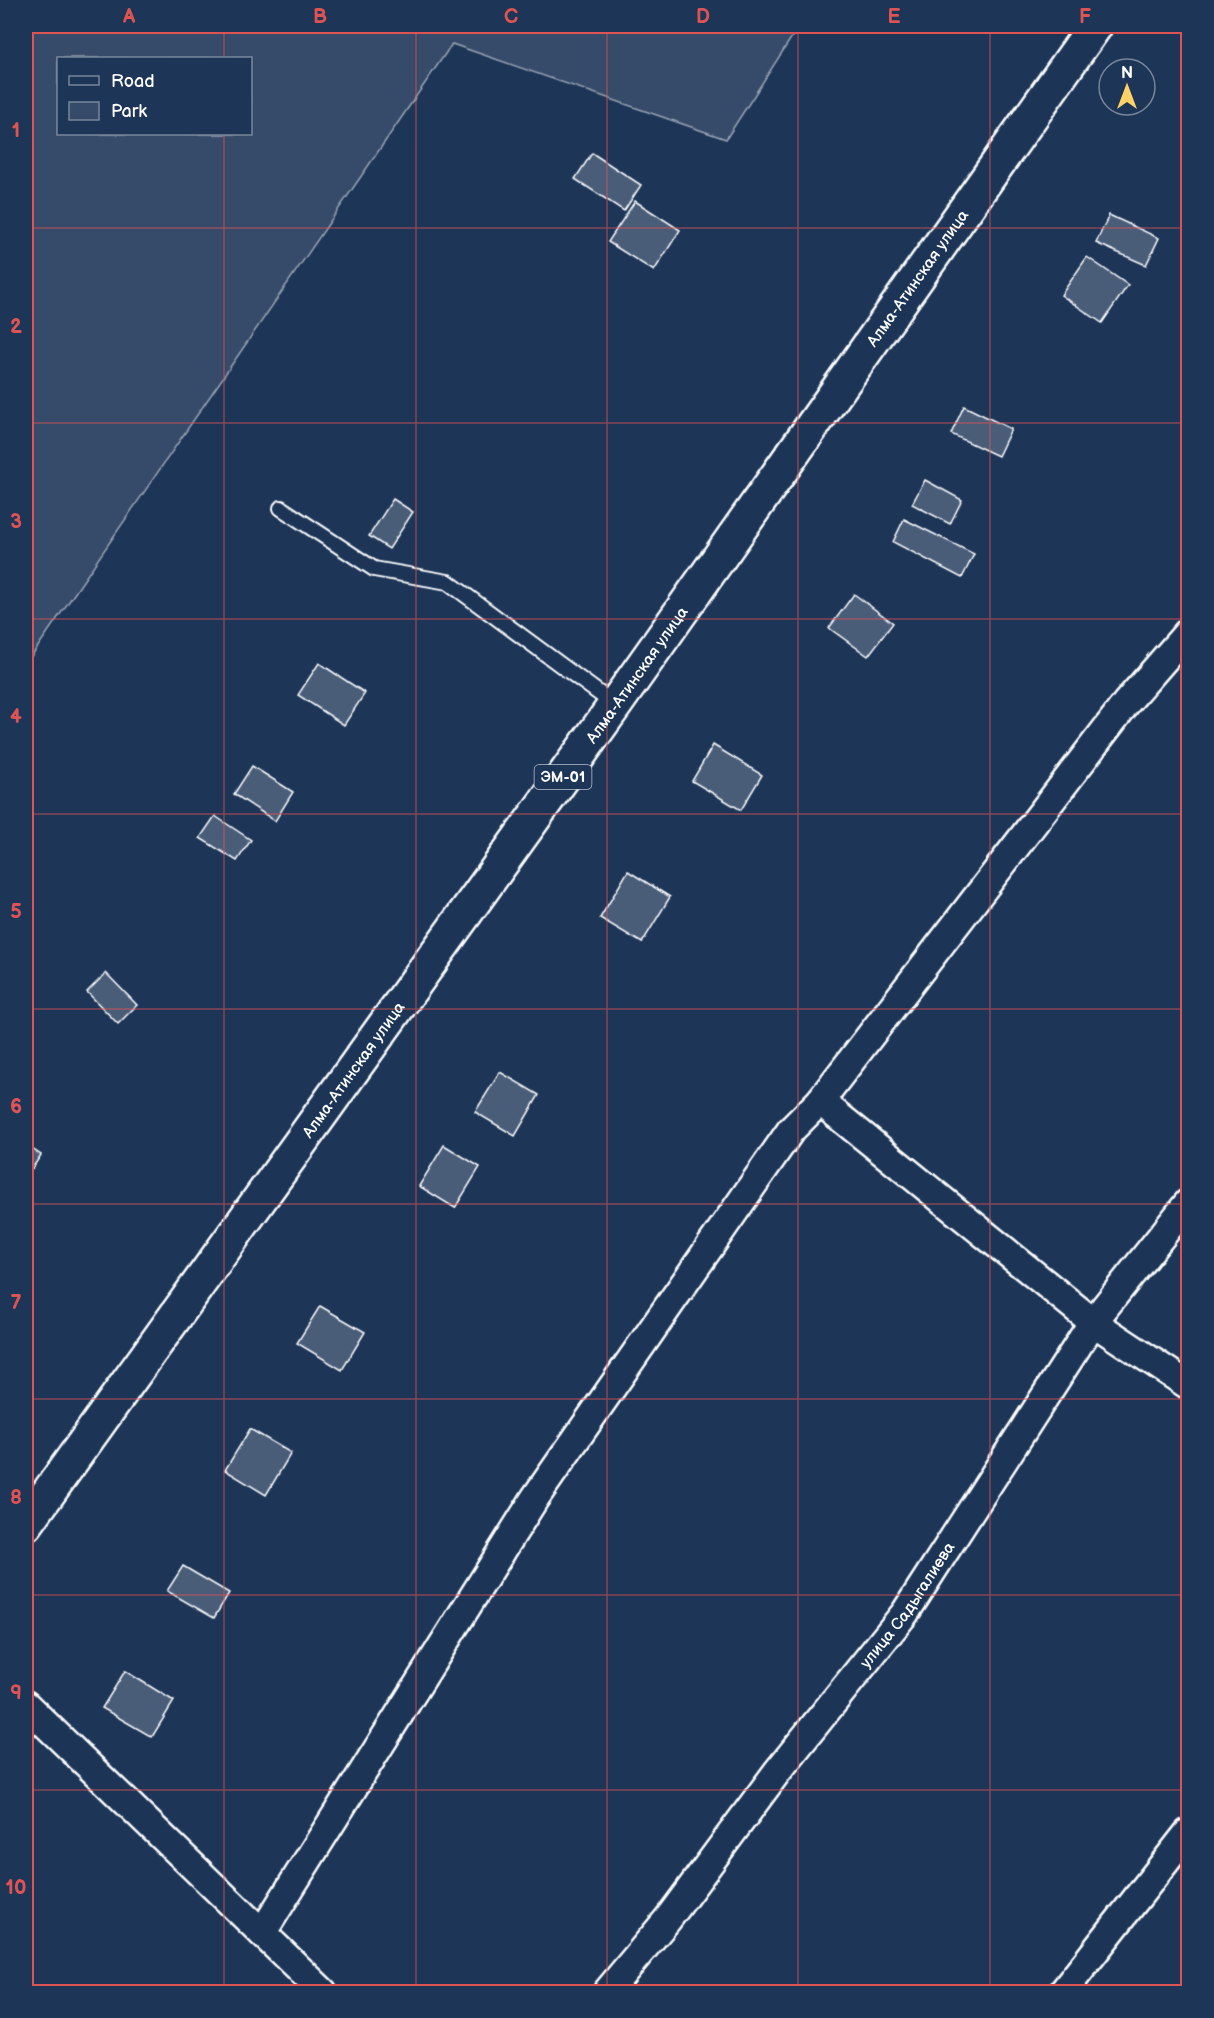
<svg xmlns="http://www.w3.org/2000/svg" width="1214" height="2018" viewBox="0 0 1214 2018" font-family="'Balsamiq Sans',sans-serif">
<rect width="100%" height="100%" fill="#1d3557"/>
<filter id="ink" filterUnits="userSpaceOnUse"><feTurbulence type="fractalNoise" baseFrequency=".0167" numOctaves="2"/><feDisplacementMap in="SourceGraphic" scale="12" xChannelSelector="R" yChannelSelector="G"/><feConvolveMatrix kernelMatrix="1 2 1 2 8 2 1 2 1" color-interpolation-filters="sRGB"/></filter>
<g filter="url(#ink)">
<path fill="#364b69" stroke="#9aa5b4" stroke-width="1.5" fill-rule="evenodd" d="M26,26h773l-73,113 -274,-95 -426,620zM58,58h192v76h-192z"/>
<g fill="#4a5d79" stroke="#fff" stroke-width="1.5">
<polygon points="592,153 641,185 624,211 575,179"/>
<polygon points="635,201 680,230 654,271 608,242"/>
<polygon points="1109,215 1159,238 1146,265 1096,243"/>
<polygon points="1087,257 1128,285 1102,323 1061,295"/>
<polygon points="964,406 1011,429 998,456 951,434"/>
<polygon points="925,480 962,500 950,524 912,504"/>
<polygon points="393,499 413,512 389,549 369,536"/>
<polygon points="904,519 974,554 962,578 893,542"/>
<polygon points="854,594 893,623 868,656 829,628"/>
<polygon points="319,663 365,693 344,725 298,695"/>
<polygon points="713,745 762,775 741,810 692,781"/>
<polygon points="252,766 293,792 275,821 234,794"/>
<polygon points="215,816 251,840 237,861 200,838"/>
<polygon points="628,871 670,897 642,943 600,918"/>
<polygon points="106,973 137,1005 118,1024 87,992"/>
<polygon points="500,1072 539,1095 515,1136 475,1112"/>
<polygon points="26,1145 41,1155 26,1178"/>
<polygon points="444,1145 480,1167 455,1208 419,1186"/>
<polygon points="320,1306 365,1332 342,1370 297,1343"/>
<polygon points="250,1429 291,1453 266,1495 225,1470"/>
<polygon points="183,1566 229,1593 214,1618 167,1591"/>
<polygon points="125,1671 174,1701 152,1737 102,1708"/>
</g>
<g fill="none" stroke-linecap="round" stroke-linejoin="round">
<defs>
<polyline id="lane" points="281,508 374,569 448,582 615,705"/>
<g id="street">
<polyline points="820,1101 1093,1322 1188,1385"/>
<polyline points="26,1705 323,1992"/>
<polyline points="262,1933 535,1498 791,1130 820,1101 1127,702 1188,632"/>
<path id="s1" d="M607,1992l61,-73 109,-147 128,-159 188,-291 95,-119"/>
<polyline points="1063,1992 1188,1833"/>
</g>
<g id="highway">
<path id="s2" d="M26,1524l589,-819 480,-679"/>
</g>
</defs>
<use href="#lane" stroke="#fff" stroke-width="18"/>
<use href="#street" stroke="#fff" stroke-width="32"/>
<use href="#highway" stroke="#fff" stroke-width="38"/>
<use href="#lane" stroke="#1d3557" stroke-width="14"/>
<use href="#street" stroke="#1d3557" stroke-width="27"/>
<use href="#highway" stroke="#1d3557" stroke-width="33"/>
</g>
</g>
<path fill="none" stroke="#de5353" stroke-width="1.5" stroke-opacity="0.55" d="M224,26v32M416,26v1966M607,26v1966M798,26v1966M990,26v1966M224,134v1858M26,228h1162M26,423h1162M26,619h1162M26,814h1162M26,1009h1162M26,1204h1162M26,1399h1162M26,1595h1162M26,1790h1162"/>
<g text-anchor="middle" stroke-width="5" stroke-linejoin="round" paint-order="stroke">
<rect fill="#1d3557" stroke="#bbc2cd" stroke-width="1.5" x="534.5" y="765" width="57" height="24" rx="4.5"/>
<g font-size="15" font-weight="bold" fill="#fff">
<text x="563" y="782">ЭМ-01</text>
</g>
<g font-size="16" fill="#fff" stroke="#1d3557">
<text dy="6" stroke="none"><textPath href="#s2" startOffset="1532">Алма-Атинская улица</textPath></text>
<text dy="6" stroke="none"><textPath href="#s2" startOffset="1046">Алма-Атинская улица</textPath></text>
<text dy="6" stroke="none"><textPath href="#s2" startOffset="560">Алма-Атинская улица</textPath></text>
<text dy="6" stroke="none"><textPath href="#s1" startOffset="490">улица Садыгалиева</textPath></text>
</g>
</g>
<rect width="1214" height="2018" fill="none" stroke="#1d3557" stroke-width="66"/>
<rect x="57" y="57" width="195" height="78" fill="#1d3557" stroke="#77869a" stroke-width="1.5"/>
<rect x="69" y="76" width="30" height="9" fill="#1d3557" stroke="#77869a" stroke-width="1.5"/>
<text x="111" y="87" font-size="18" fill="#ffffff">Road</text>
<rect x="69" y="102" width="30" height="18" fill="#364b69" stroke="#77869a" stroke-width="1.5"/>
<text x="111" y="117" font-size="18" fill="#ffffff">Park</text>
<g transform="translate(1127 87)"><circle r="28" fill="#1d3557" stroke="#77869a" stroke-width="1.5"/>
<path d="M0-4.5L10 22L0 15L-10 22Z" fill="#ffd166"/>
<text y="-9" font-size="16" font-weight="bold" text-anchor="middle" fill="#ffffff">N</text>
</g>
<rect x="33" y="33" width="1148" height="1952" fill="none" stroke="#de5353" stroke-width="2"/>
<g font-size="20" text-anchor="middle" font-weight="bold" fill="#de5353">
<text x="129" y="23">A</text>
<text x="320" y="23">B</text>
<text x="511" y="23">C</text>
<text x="703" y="23">D</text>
<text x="894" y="23">E</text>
<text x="1085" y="23">F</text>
<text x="16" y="137">1</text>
<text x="16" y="333">2</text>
<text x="16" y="528">3</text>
<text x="16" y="723">4</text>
<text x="16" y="918">5</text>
<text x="16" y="1113">6</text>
<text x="16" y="1309">7</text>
<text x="16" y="1504">8</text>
<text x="16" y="1699">9</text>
<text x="16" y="1894">10</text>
</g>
</svg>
